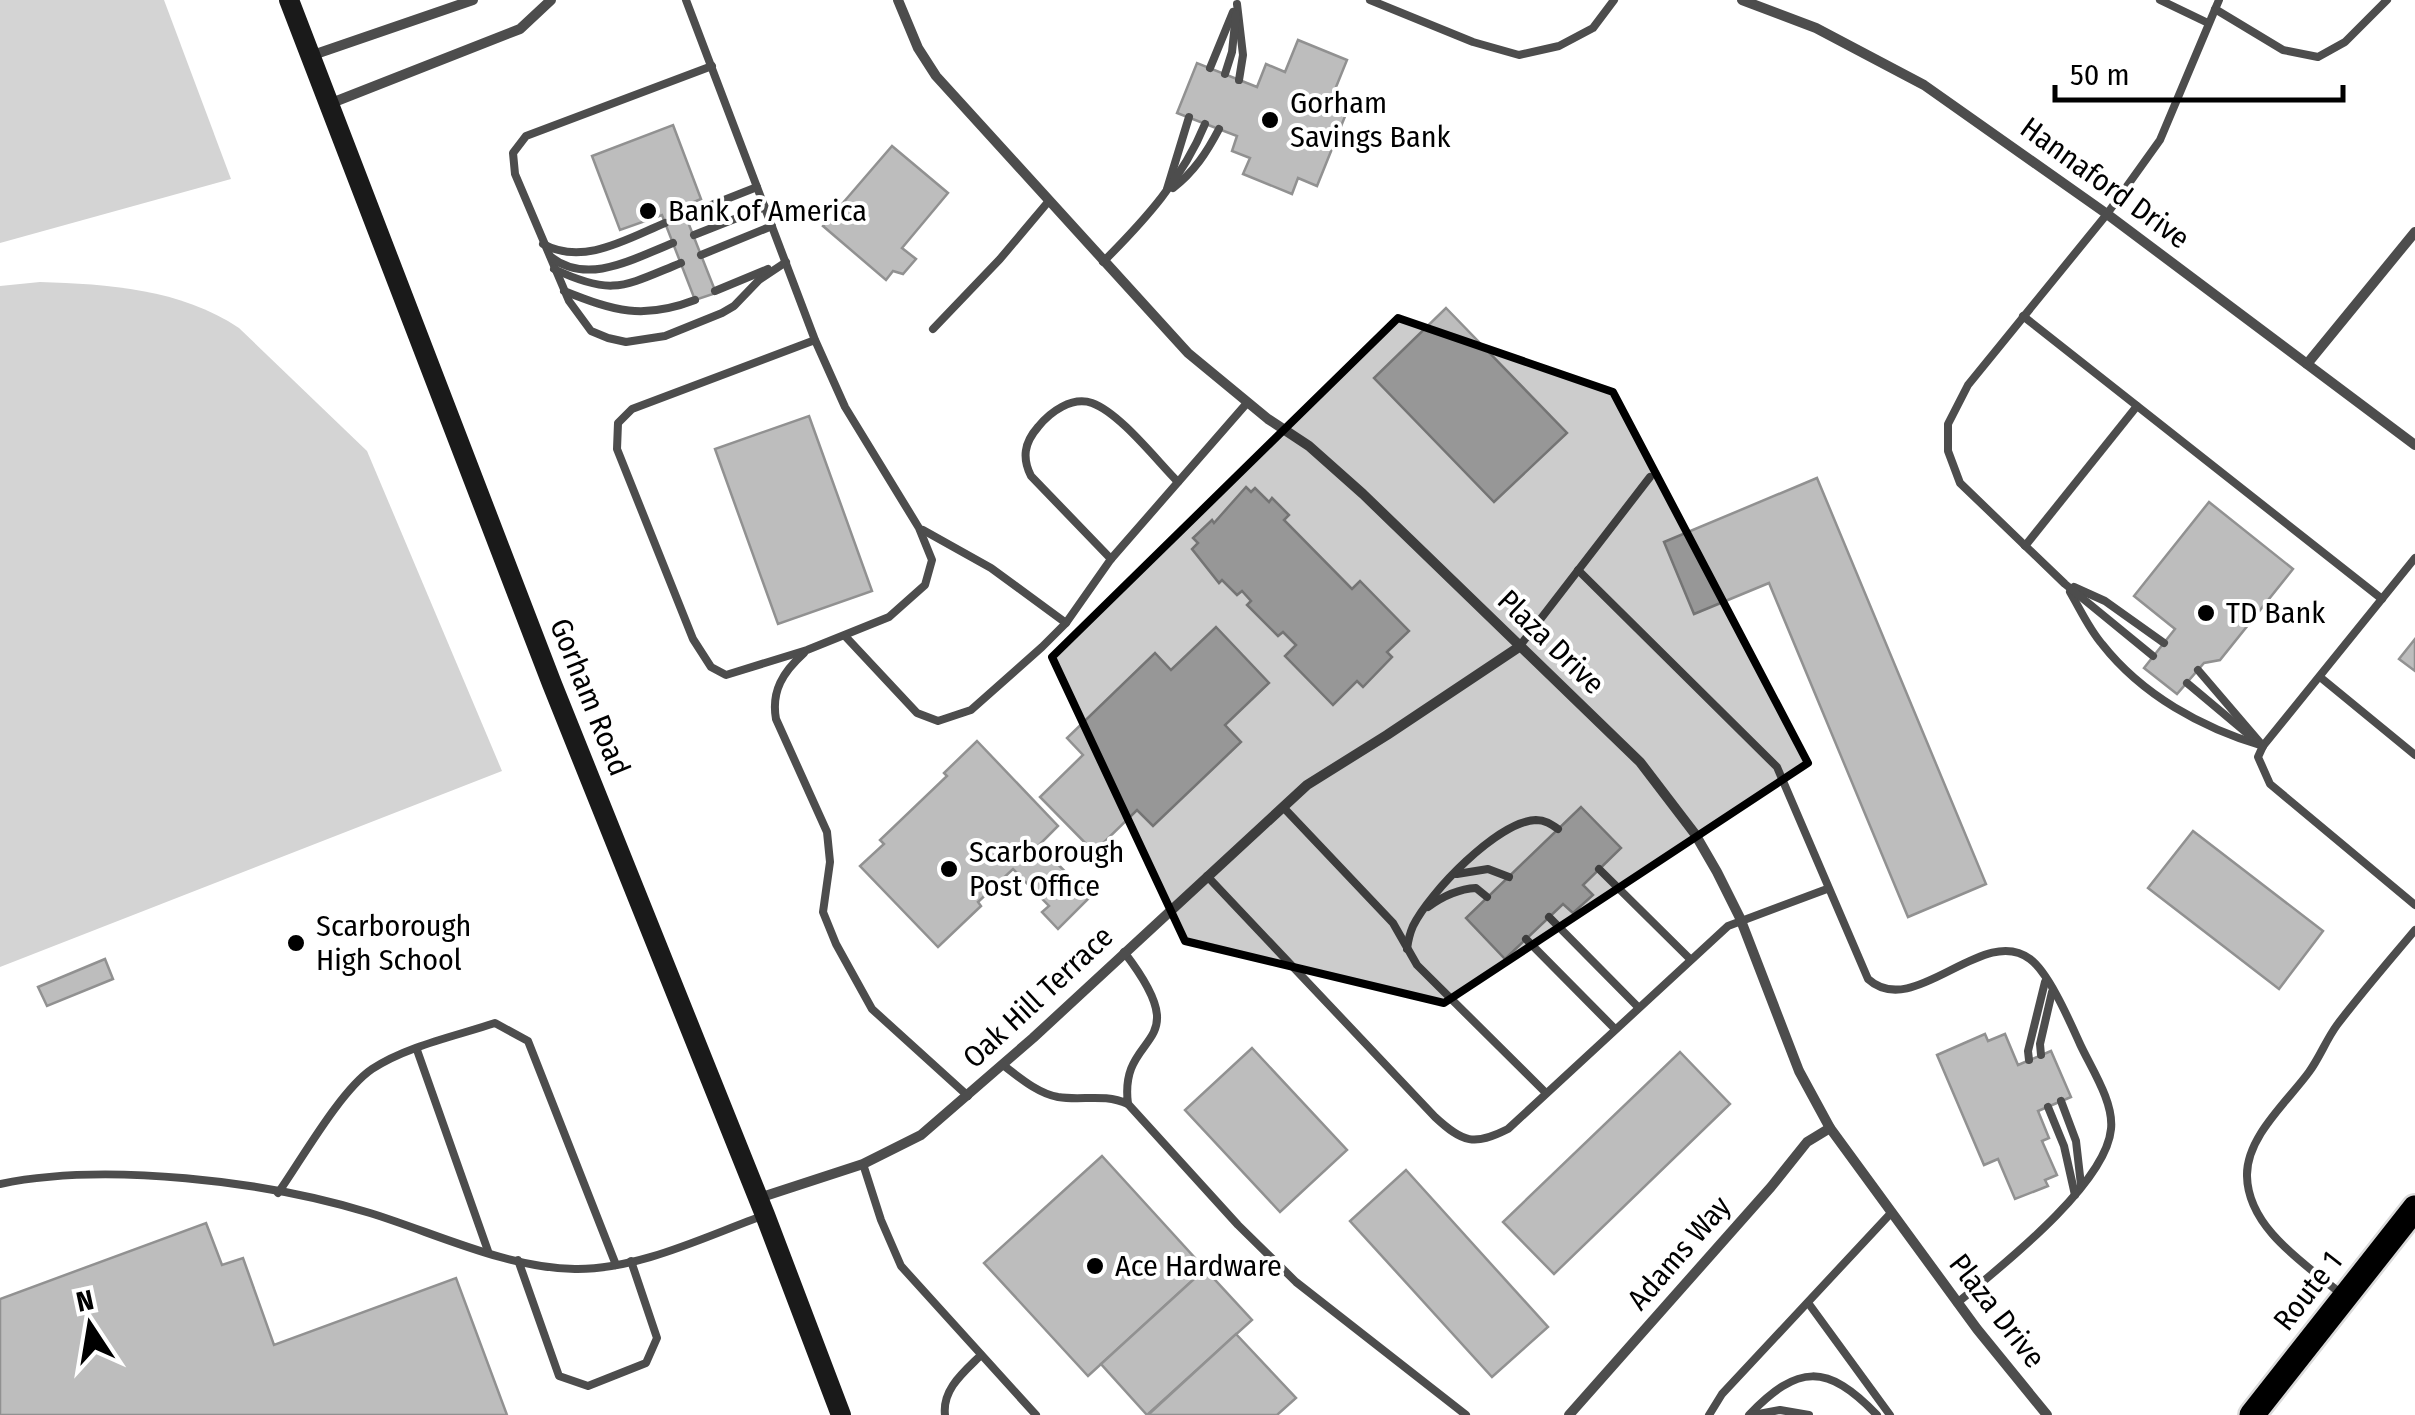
<svg xmlns="http://www.w3.org/2000/svg" width="2415" height="1415" viewBox="0 0 2415 1415" font-family="'Fira Sans Condensed',sans-serif">
<rect width="100%" height="100%" fill="#fff"/>
<g fill="#d4d4d4">
<polygon points="0,0 164,0 231,179 0,243"/>
<path d="M40,282c68,2 141,7 199,46l128,123 135,320 -502,196v-681z"/>
</g>
<g fill="#bdbdbd" stroke="#919191" stroke-width="2.5">
<polygon points="1298,40 1347,60 1334,92 1352,99 1317,186 1298,178 1292,194 1243,174 1250,158 1232,151 1237,136 1177,113 1197,63 1257,87 1266,64 1285,72"/>
<polygon points="673,125 701,199 682,207 716,293 695,300 662,215 620,230 592,156"/>
<polygon points="892,146 948,193 902,248 916,259 903,274 893,271 886,280 823,226"/>
<polygon points="1446,308 1567,433 1494,502 1374,378"/>
<polygon points="809,416 872,591 778,624 715,449"/>
<polygon points="1817,478 1986,884 1908,917 1769,583 1694,614 1664,542"/>
<polygon points="1246,487 1251,492 1255,488 1269,502 1272,498 1289,515 1284,520 1352,589 1360,581 1409,631 1387,652 1392,657 1363,687 1357,681 1333,705 1285,656 1296,645 1283,632 1278,636 1247,605 1251,601 1242,591 1237,595 1222,580 1219,583 1192,549 1198,543 1193,538 1212,520 1214,523"/>
<polygon points="2209,502 2293,569 2220,660 2204,663 2177,694 2144,668 2175,629 2134,596"/>
<polygon points="1216,627 1269,683 1225,725 1241,742 1153,826 1137,810 1094,852 1040,797 1083,755 1067,738 1155,653 1171,670"/>
<polygon points="2415,639 2415,671 2399,659"/>
<polygon points="977,741 1058,826 1039,845 1090,897 1058,929 1042,912 1049,906 1013,869 978,902 981,906 938,947 860,866 884,844 880,840 947,776 944,773"/>
<polygon points="1581,807 1621,848 1583,885 1593,895 1573,913 1563,904 1505,959 1466,918"/>
<polygon points="2193,831 2323,931 2279,989 2148,888"/>
<polygon points="105,959 113,979 47,1006 38,987"/>
<polygon points="1985,1034 1988,1041 2005,1034 2018,1065 2051,1051 2071,1097 2038,1111 2049,1138 2042,1141 2057,1175 2045,1180 2048,1186 2015,1199 1998,1159 1984,1165 1937,1055"/>
<polygon points="1252,1048 1347,1150 1280,1212 1185,1110"/>
<polygon points="1680,1052 1730,1104 1554,1274 1503,1222"/>
<polygon points="1102,1156 1205,1269 1088,1376 984,1263"/>
<polygon points="1406,1170 1548,1327 1492,1377 1350,1221"/>
<polygon points="206,1223 222,1265 243,1258 274,1345 456,1278 507,1415 0,1415 0,1299"/>
<polygon points="1205,1269 1252,1320 1147,1415 1101,1364"/>
<polygon points="1236,1334 1296,1398 1277,1415 1148,1415"/>
</g>
<g fill="none" stroke-linecap="round" stroke-linejoin="round">
<defs>
<polyline id="primary" points="2252,1415 2415,1208"/>
</defs>
<use href="#primary" stroke="#dbdbdb" stroke-width="30"/>
<g stroke="#4d4d4d" stroke-width="8">
<polyline points="686,0 815,340 845,407 919,528 932,560 925,585 889,617 807,650 726,675 711,667 693,639 617,449 618,423 632,409 815,340"/>
<polyline points="1370,0 1473,42 1519,55 1559,46 1593,28 1614,0"/>
<polyline points="2160,0 2208,23"/>
<polyline points="1237,4 1243,55 1239,80"/>
<polyline points="2215,9 2283,50 2318,57 2345,42 2387,0"/>
<polyline points="712,66 526,136 513,153 515,174 569,301 591,331 608,338 626,342 665,336 722,313 734,306 759,280 786,262"/>
<polyline points="1210,68 1233,12"/>
<polyline points="1225,74 1232,52 1236,14"/>
<path d="M1173,188c21,-16 34,-36 46,-59"/>
<polyline points="1167,189 1189,117"/>
<polyline points="686,215 757,187"/>
<polyline points="694,235 765,207"/>
<path d="M543,244c40,22 84,-5 122,-21"/>
<polyline points="701,255 772,226"/>
<path d="M551,257c37,29 84,1 122,-14"/>
<path d="M1103,262c42,-42 80,-84 102,-138"/>
<path d="M554,269c59,28 70,17 127,-6"/>
<path d="M564,291c50,20 79,29 131,9"/>
<polyline points="715,291 768,269"/>
<polyline points="2023,316 2382,599"/>
<polyline points="933,329 1000,259 1048,202"/>
<polyline points="923,530 991,568 1066,623"/>
<polyline points="2025,546 2137,406"/>
<polyline points="2415,558 2263,746 2258,757 2270,784 2415,905"/>
<path d="M1111,559l-80,-83c-9,-18 -7,-33 7,-49 12,-15 34,-31 54,-24 28,10 65,58 86,79"/>
<path d="M1578,570l199,197 91,212c46,42 115,-56 162,-20 19,14 40,63 50,85 11,24 34,58 31,85 -5,56 -112,139 -154,174"/>
<polyline points="2074,587 2105,601 2164,643"/>
<path d="M2070,592c10,17 19,37 32,52 40,51 100,84 161,102"/>
<polyline points="845,636 917,713 938,721 971,710 1042,647 1066,623 1111,559 1247,403"/>
<polyline points="1519,647 1650,477"/>
<path d="M804,653c-21,19 -33,38 -28,66l51,113 3,30 -7,50 13,32 36,65 96,87"/>
<polyline points="2153,656 2065,584 1960,483 1948,451 1948,424 1968,385 2107,214 2160,140 2219,0"/>
<polyline points="2198,670 2263,746"/>
<polyline points="2320,677 2415,755"/>
<polyline points="2187,683 2249,735"/>
<polyline points="1283,807 1393,923 1417,965 1546,1093"/>
<polyline points="1599,869 1690,959"/>
<polyline points="1457,874 1488,869 1509,877"/>
<path d="M1207,876l228,241c28,26 39,29 73,12l220,-203 99,-37"/>
<path d="M1428,907c15,-11 30,-18 48,-19l11,9"/>
<polyline points="1549,917 1638,1007"/>
<polyline points="1526,939 1614,1028"/>
<path d="M1407,949c1,-8 3,-16 6,-23 16,-33 85,-105 123,-106 9,0 15,4 22,9"/>
<polyline points="417,1050 488,1251"/>
<polyline points="2041,1055 2040,1044 2052,992"/>
<polyline points="2029,1060 2028,1051 2045,982"/>
<path d="M1003,1065c16,12 34,28 55,32 25,4 45,-4 70,7 -10,-76 73,-52 -4,-152"/>
<polyline points="2061,1101 2076,1141 2081,1185"/>
<polyline points="1128,1104 1238,1225 1296,1282 1466,1415"/>
<polyline points="2048,1107 2064,1146 2075,1195"/>
<polyline points="863,1164 881,1220 901,1266 1036,1415"/>
<path d="M0,1184c105,-22 267,-3 370,29 65,20 136,55 205,56 64,1 131,-33 190,-54"/>
<path d="M278,1193c24,-34 62,-102 94,-124 35,-23 84,-33 123,-46l33,18 88,224"/>
<polyline points="518,1260 559,1376 588,1386 646,1363 657,1338 631,1261"/>
<path d="M2340,1293c-36,-30 -92,-65 -93,-117 -1,-39 41,-75 62,-104 11,-15 17,-32 28,-47 25,-33 52,-64 78,-95"/>
<polyline points="1809,1304 1890,1415"/>
<path d="M945,1415c-3,-26 19,-43 36,-60"/>
<polyline points="1709,1415 1722,1394 1891,1213"/>
<path d="M1749,1415c49,-51 78,-52 128,0"/>
<polyline points="1753,1415 1780,1410 1809,1415"/>
</g>
<g stroke="#4d4d4d" stroke-width="10">
<polyline points="898,0 918,48 936,76 1188,353 1268,419 1309,446 1363,494 1640,762 1695,834 1717,872 1740,918 1799,1071 1830,1128 1977,1329 2047,1415"/>
<polyline points="1742,0 1816,28 1924,85 2107,214 2415,445"/>
<polyline points="310,56 473,0"/>
<polyline points="329,104 520,29 551,0"/>
<polyline points="2307,364 2415,232"/>
<polyline points="759,1198 863,1164 921,1135 1033,1038 1307,785 1387,735 1519,647"/>
<polyline points="1569,1415 1771,1187 1807,1142 1830,1128"/>
</g>
<polyline stroke="#1a1a1a" stroke-width="20" points="289,0 552,684 765,1215 841,1415"/>
<use href="#primary" stroke="#000" stroke-width="25"/>
</g>
<path fill="#000" fill-opacity="0.2" stroke="#000" stroke-width="8" stroke-linejoin="round" d="M1398,318l215,74 195,371 -364,240 -259,-62 -133,-284z"/>
<g fill="#000" stroke="#fff" stroke-width="4">
<circle cx="1270" cy="120" r="10"/>
<circle cx="648" cy="211" r="10"/>
<circle cx="2206" cy="613" r="10"/>
<circle cx="949" cy="869" r="10"/>
<circle cx="296" cy="943" r="10"/>
<circle cx="1095" cy="1266" r="10"/>
</g>
<g text-anchor="middle" stroke-width="8" stroke-linejoin="round" paint-order="stroke">
<g font-size="30" fill="#000" stroke="#fff" text-anchor="start">
<text x="1290" y="113">Gorham<tspan x="1290" dy="34">Savings Bank</tspan></text>
<text x="668" y="221">Bank of America</text>
<text x="2226" y="623">TD Bank</text>
<text x="969" y="862">Scarborough<tspan x="969" dy="34">Post Office</tspan></text>
<text x="316" y="936">Scarborough<tspan x="316" dy="34">High School</tspan></text>
<text x="1115" y="1276">Ace Hardware</text>
</g>
<g font-size="30" fill="#000" stroke="#fff">
<text transform="translate(2105 183) rotate(36)" y="10">Hannaford Drive</text>
<text transform="translate(1551 642) rotate(44)" y="10">Plaza Drive</text>
<text transform="translate(590 697) rotate(68)" y="10">Gorham Road</text>
<text transform="translate(1038 997) rotate(-43)" y="10">Oak Hill Terrace</text>
<text transform="translate(1679 1253) rotate(-49)" y="10">Adams Way</text>
<text transform="translate(2308 1291) rotate(-52)" y="10">Route 1</text>
<text transform="translate(1997 1311) rotate(52)" y="10">Plaza Drive</text>
</g>
</g>
<g transform="translate(90 1325) rotate(348)" stroke="#ffffff" stroke-width="8" paint-order="stroke">
<path d="M0-8L18 38L0 25L-18 38Z" fill="#000000"/>
<text y="-15" font-size="28" font-weight="bold" text-anchor="middle" fill="#000000">N</text>
</g>
<path d="M2055 85v15h288v-15" fill="none" stroke="#000000" stroke-width="5"/>
<text x="2070" y="85" font-size="30" fill="#000000" stroke="#ffffff" stroke-width="8" paint-order="stroke">50 m</text>
</svg>
